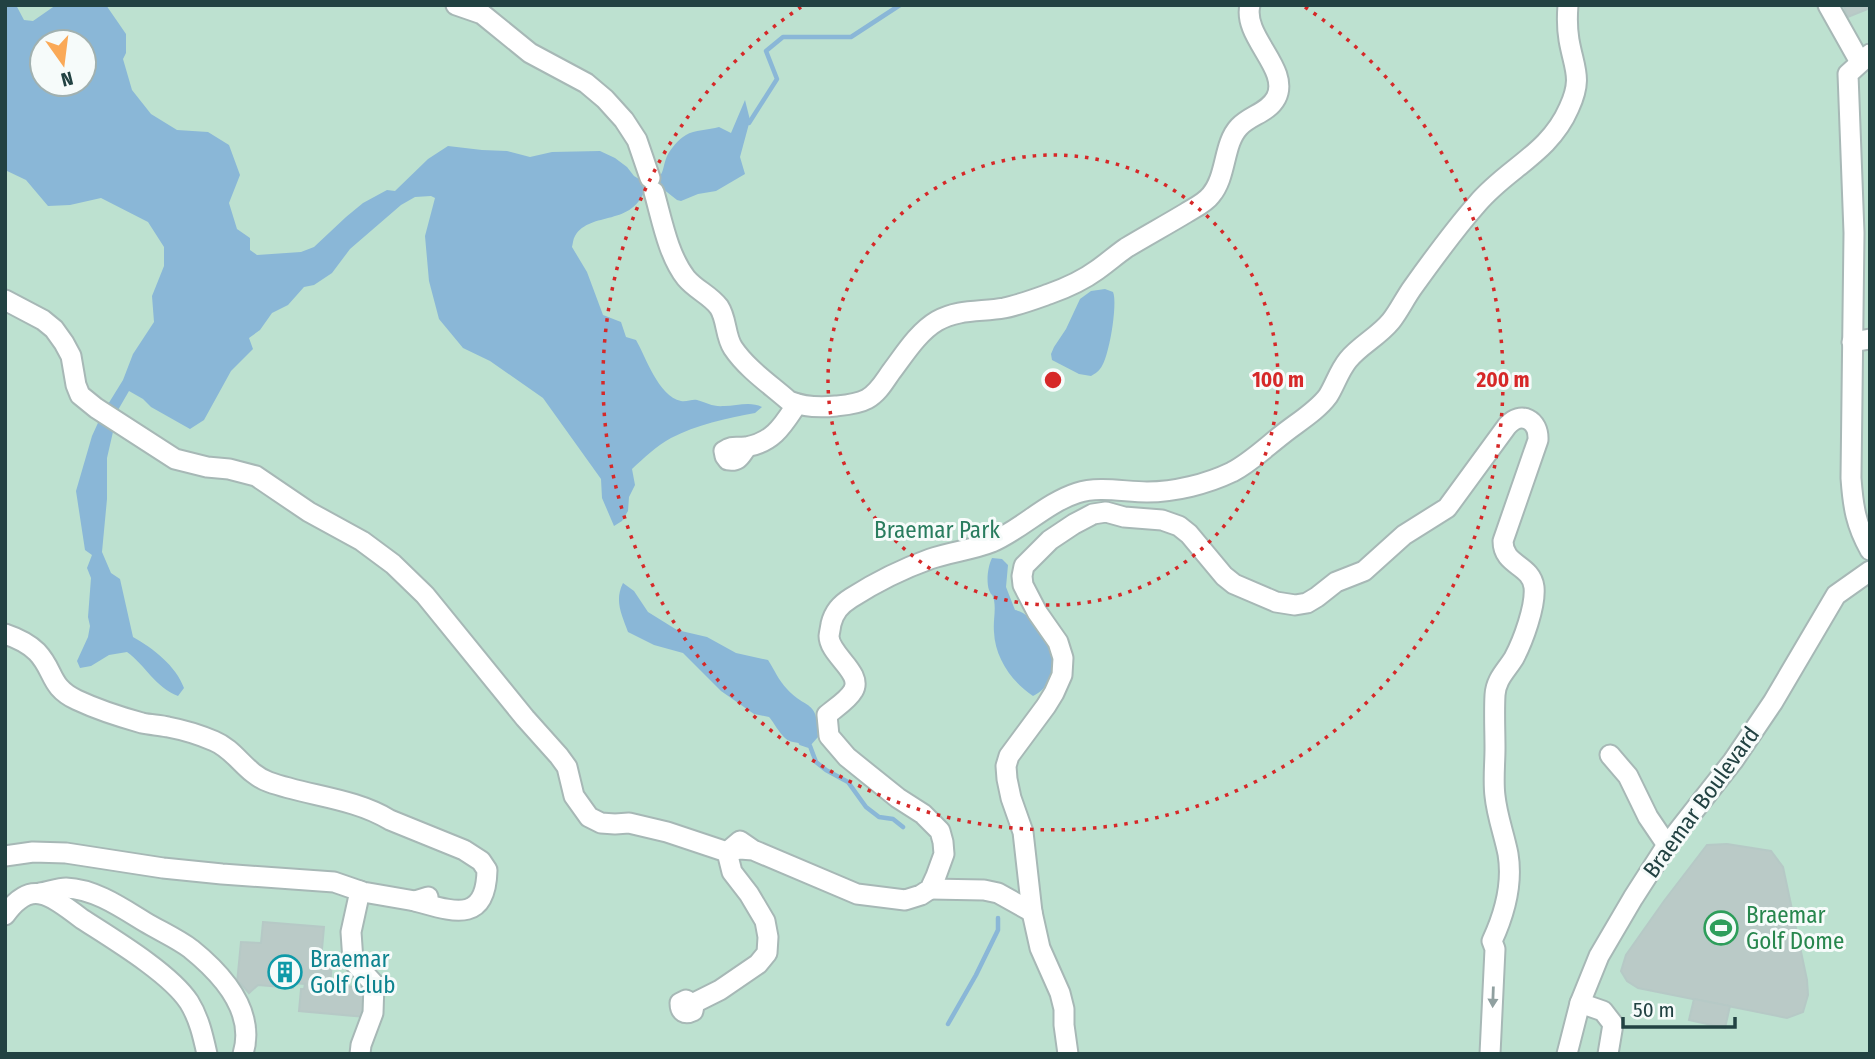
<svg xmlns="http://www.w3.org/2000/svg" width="1875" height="1059" viewBox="0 0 1875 1059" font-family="'Fira Sans Condensed',sans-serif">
<rect width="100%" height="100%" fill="#e5efed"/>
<path fill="#bde1d0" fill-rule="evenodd" d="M5,5h1865v1049h-1865zM42,42h42v42h-42z"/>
<g fill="#8ab7d7" fill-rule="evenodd">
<path d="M5,5h11l8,15 9,1 23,-16h50l20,29v19l-3,6 9,31 19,24 26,16 31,2 21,13 11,30 -11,28 8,26 13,9v12l7,5 44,-3 13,-5 32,-30 17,-14 24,-13 8,1 33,-32 20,-13 34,4 25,1 23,6 22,-5 48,-1 15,7 12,9 7,9 10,6c23,-6 16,-8 23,-26 4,-8 12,-17 19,-21 8,-5 23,-5 33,-8l12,6 14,-33 5,20 -10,37 5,17 -29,17 -18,3 -17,7 -4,-1 -19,-15 -12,2c-13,41 -55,23 -71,49 -2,3 -2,7 -3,11l15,25 16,43 18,7 5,15 10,3c10,17 22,56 45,61 6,1 11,-2 16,-1 10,3 16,7 27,6 13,0 26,-5 38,1l-7,6c-28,5 -59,12 -84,25 -15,8 -27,20 -39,31l3,16 -6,12 -1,14 -6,10 -8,5 -12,-28 -1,-19 -58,-81 -53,-37 -27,-13 -24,-29 -10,-38 -4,-45 10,-38 -4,-2 -16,1 -14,8 -51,44 -18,24 -18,12 -10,2 -16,18 -16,8 -12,17 -11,8 4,11 -22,22 -27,49 -14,9 -39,-22 -8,-8 -14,-8 -11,19 -11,48v41l-5,53 9,21 9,6 13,58c20,11 43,29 51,51l-6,8c-22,-8 -33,-31 -51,-44l-18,3 -18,11 -11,2 -3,-7 11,-24 2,-11 -2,-9 3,-39 -4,-10 5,-13 -7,-5 -9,-59 16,-55 10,-22 21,-34 10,-26 21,-32 -2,-26 12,-30v-19l-16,-25 -47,-24 -31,7 -22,1 -22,-26 -21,-10zM42,42h42v42h-42z"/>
<path d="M1105,289l8,3c5,11 -4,68 -13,77 -2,3 -6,5 -9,7l-12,-2 -27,-14 -1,-6 3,-7 12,-18 14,-30 11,-8z"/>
<path d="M992,558l10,1 6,6 -2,22 9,23c12,2 17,12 24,21 12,18 22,28 9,50 -4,8 -7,11 -15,15 -21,-14 -38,-38 -39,-64 -1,-11 2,-21 0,-32 -3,-10 -1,-1 -5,-10 -3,-9 -1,-24 3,-32z"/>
<path d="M623,583l11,8 14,21 29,18 30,7 29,16 32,7c6,9 11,21 19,29 20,22 31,9 31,48l-8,9c-6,-2 -11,-3 -17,-4 -11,-2 -17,-17 -24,-25l-15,-3 -33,-23 -38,-38 -29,-8 -26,-13c-6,-17 -14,-31 -5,-49z"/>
</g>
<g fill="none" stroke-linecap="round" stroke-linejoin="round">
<g stroke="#8ab7d7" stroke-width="4.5">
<polyline points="749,123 777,79 766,51 783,37 851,37 900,5"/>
<polyline points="801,743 810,746 816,762 826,770 848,782 866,807 879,817 893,819 903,827"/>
<polyline points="948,1024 976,975 998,930 998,918"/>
</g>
</g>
<g fill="#bacac7" stroke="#b6c9c6" stroke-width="2">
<polygon points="1843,5 1870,5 1870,8 1848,17"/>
<polygon points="1727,844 1771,851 1783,867 1807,980 1808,995 1803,1012 1787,1018 1638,988 1627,981 1621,971 1626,955 1664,901 1707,845"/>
<polygon points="263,922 324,927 321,960 332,961 330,988 342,988 342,986 368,988 365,1017 299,1011 301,989 304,989 305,984 294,983 293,988 258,985 249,993 240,983 237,983 241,942 261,943"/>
<polygon points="1694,999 1730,1006 1725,1028 1689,1020"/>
</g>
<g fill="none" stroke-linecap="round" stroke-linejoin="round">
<defs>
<g id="minor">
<polyline points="456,5 482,14 530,53 586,83 605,99 624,120 637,140 650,178"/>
<polyline points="1828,5 1860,62"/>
<path d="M1870,54l-22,20 6,159 -3,245c2,29 5,47 19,72"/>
<path d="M654,192c8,28 14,63 32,86 10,12 24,17 33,29 8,12 6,29 14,41 14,21 38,37 56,53 15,6 30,7 47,5 10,-1 22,-2 31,-7 11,-6 17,-17 24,-27 13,-17 27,-40 46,-51 21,-12 44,-9 67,-13 15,-3 31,-9 45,-14 17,-6 33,-13 48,-24 10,-7 19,-15 29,-22 20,-12 40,-23 60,-35 8,-5 19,-10 25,-18 16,-19 12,-51 28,-68 11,-12 29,-14 37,-29 15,-29 -34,-61 -26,-93"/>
<path d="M5,300l38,20 11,9 10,14 7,13 5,29 4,10 16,13 79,51 32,8 22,2 27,7 53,36 53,29 31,23 32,31 100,123 34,38 8,11 7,29 15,21 12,6 14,1 14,-1 38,9 60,20 5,20 17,22 16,27 3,16 -1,16 -9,11 -38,26 -28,14 -6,-4 -6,3c0,9 5,12 13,8l1,-5 -2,-2"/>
<polyline points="1852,342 1870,339"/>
<path d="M747,447c-6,7 -7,15 -19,13l-3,-4 -1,-5c8,-6 13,-3 22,-4 28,-5 37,-22 51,-43"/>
<path d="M5,634c12,4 23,9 32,18 18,19 12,35 40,48 17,8 47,18 65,23 9,2 18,2 26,4 16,3 32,8 46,14 22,9 32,33 55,41 39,14 85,16 121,38l74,30 17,11 6,9c-1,55 -35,41 -72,31"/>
<polyline points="1610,755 1628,776 1648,817 1667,845"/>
<path d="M753,850l-13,-1 -13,3 13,-11 13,9 104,44 48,6 16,-5 9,-6 6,-13 8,-22 -1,-12 -3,-11 -17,-17 -25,-16 -51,-41 -18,-21 -2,-21c8,-7 21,-15 26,-24 11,-18 -24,-36 -24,-55 0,-1 2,-11 2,-12 3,-12 9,-19 20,-26 25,-16 51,-29 79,-39 20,-7 42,-9 62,-17 30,-13 54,-39 85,-49 22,-7 48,-1 70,-1 28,0 60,-8 85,-20 19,-10 34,-25 51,-38 15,-12 34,-23 45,-38 7,-11 11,-25 20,-36 12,-15 30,-23 43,-39 8,-10 14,-23 22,-34 20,-28 41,-57 64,-83 30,-36 72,-50 92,-96 14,-30 5,-39 0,-68 -2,-12 -2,-23 -1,-35"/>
<polyline points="5,856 33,852 66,853 163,868 222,874 334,882 363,892 415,901 428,897"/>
<polyline points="930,889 984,890 998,893 1032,912"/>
<polyline points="360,891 351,932 353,961 374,984 373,1013 361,1045 360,1054"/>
<path d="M40,893c8,-1 18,-5 26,-5 29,1 56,20 79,34 15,9 33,17 46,27 31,25 65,62 52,105"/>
<path d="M5,915c8,-11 20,-24 35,-21 11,1 33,18 42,25 31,20 88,54 107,83 10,16 14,34 18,52"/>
<polyline points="1580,1003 1603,1011 1613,1024 1608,1054"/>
<path d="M1068,1054l-4,-29v-16l-4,-16 -20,-45 -8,-36 -9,-80 -12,-34 -4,-19 -1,-13 3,-10 37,-50 8,-13 8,-18 1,-17 -5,-16 -21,-30 -14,-27 -1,-9 2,-10 26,-26 24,-16 19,-10 13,-2 18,5 38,3 17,6 10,8 35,42 10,8 42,18 19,3 12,-2 10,-6 19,-15 28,-11 40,-36 43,-27 60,-82c14,-16 32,-6 31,14l-35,101c0,25 28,23 31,46 2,19 -11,54 -20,71 -8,13 -18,21 -19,37 -1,18 0,36 0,53 0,16 -2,33 0,48 2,20 9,38 13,58 5,30 -3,59 -16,87l3,8 -5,105"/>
<polyline points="1567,1054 1580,1003 1599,956 1633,898 1667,845 1733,761 1773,702 1836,595 1870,571"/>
</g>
</defs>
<use href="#minor" stroke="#a7b8b6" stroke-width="23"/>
<use href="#minor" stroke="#fff" stroke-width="19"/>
</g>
<defs><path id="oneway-solid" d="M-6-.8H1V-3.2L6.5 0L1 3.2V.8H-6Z" transform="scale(1.75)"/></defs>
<use fill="#90a0a0" href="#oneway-solid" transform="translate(1493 997) rotate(92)"/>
<g fill="none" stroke="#d62828" stroke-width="3.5" stroke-dasharray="3.5 7">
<circle cx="1053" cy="380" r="225"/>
<path d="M1305 7A450 450 0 1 1 801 7"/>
</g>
<defs>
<symbol id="stadium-ring" viewBox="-11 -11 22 22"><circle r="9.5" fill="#f6fbfa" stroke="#2e9e5b" stroke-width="1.5"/><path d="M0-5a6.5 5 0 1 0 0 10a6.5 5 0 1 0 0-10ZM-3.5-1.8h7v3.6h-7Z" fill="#2e9e5b"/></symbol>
<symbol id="building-ring" viewBox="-11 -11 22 22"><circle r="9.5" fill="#f6fbfa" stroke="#0f9aa8" stroke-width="1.5"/><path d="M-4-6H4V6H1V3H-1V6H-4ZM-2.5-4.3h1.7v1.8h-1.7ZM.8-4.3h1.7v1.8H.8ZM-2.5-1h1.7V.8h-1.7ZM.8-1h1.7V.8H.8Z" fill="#0f9aa8"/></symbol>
</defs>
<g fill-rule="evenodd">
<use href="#stadium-ring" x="1702" y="909" width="38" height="38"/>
<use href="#building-ring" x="266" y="953" width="38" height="38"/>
</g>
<g text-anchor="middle" stroke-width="6" stroke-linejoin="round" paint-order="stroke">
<g font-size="23" fill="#297c5e" stroke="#f6fbfa">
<text x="937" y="538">Braemar Park</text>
</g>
<g font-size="23" fill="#224242" stroke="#f6fbfa">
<text transform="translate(1701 802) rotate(-54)" y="8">Braemar Boulevard</text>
</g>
<g font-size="23" fill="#27864d" stroke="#f6fbfa" text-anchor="start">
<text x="1746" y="923">Braemar<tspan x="1746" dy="26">Golf Dome</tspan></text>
</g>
<g font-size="23" fill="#0d838f" stroke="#f6fbfa" text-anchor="start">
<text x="310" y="967">Braemar<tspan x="310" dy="26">Golf Club</tspan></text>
</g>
</g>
<circle cx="1053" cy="380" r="10" fill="#d62828" stroke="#f6fbfa" stroke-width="3.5"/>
<g font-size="21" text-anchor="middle" font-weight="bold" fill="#d62828" stroke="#f6fbfa" stroke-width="6" stroke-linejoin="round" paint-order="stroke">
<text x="1278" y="387">100 m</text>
<text x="1503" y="387">200 m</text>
</g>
<rect width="1875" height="1059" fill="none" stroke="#224242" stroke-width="14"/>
<g transform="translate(63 63) rotate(166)"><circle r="33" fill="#f6fbfa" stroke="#a1b1b0" stroke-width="2"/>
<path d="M0-5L12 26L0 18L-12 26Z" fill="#faa957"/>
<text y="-10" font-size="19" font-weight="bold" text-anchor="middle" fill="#224242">N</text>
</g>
<path d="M1623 1017v10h112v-10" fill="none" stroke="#224242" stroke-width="3.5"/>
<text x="1633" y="1017" font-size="21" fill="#224242" stroke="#f6fbfa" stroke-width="5" paint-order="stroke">50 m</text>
</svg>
